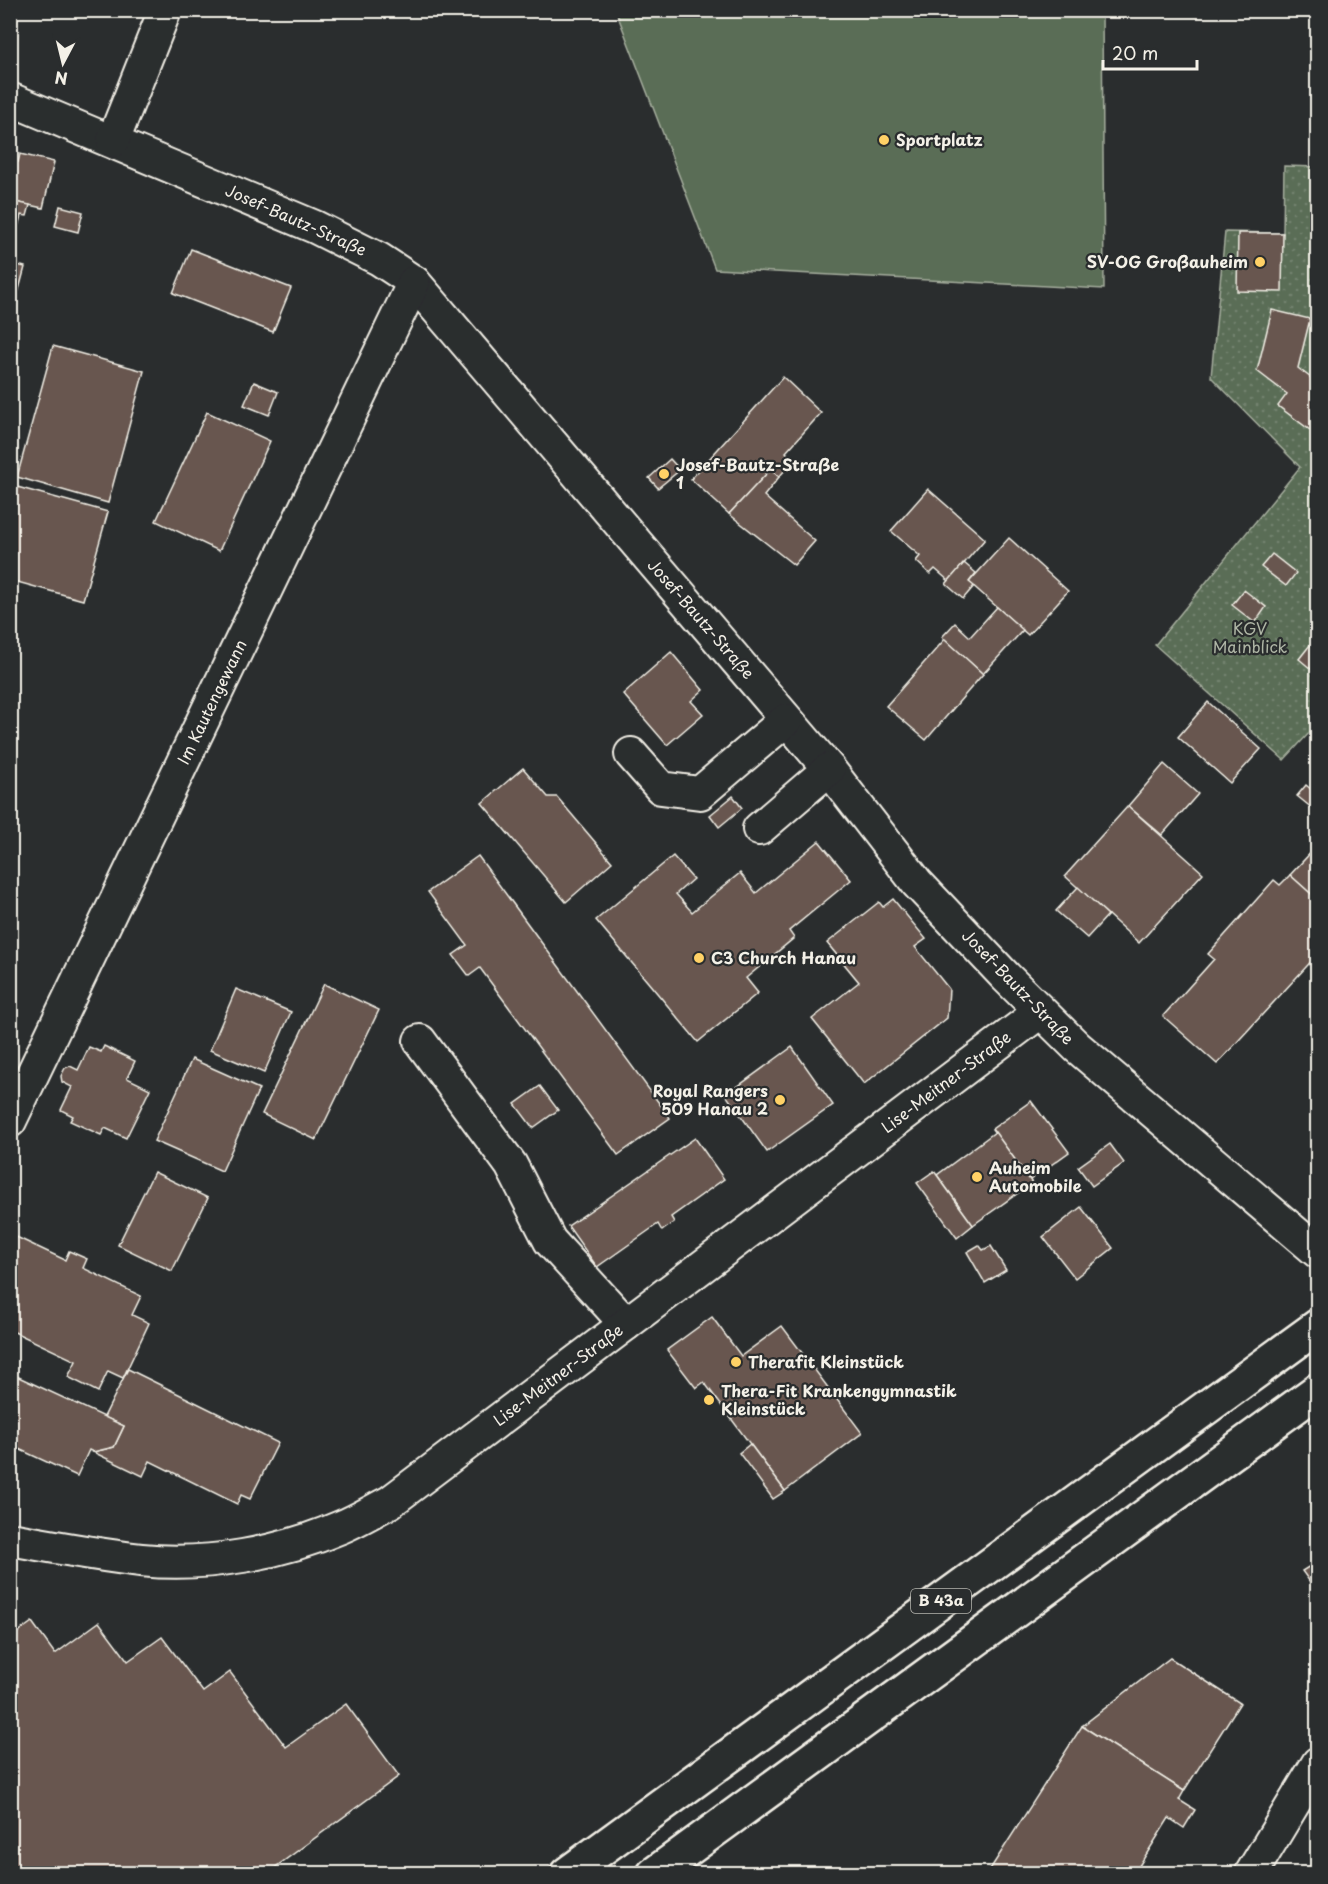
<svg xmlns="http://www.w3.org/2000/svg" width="1328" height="1884" viewBox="0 0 1328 1884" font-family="'Playpen Sans',sans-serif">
<defs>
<pattern id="park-dots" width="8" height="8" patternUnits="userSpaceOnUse" patternTransform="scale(1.5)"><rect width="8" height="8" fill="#5a6d56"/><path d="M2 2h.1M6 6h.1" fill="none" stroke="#72826e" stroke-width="1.8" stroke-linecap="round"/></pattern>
</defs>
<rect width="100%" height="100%" fill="#2a2d2e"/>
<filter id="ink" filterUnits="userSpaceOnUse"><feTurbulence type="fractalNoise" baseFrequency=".0167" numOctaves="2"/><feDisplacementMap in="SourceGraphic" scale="12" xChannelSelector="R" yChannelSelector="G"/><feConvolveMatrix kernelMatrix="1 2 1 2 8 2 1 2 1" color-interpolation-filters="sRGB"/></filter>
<g filter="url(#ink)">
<polygon fill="url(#park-dots)" stroke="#a7af9f" stroke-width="1.5" points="1284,166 1317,167 1317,736 1311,731 1284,760 1155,645 1300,467 1211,377 1225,232 1283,233"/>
<polygon fill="#5a6d56" stroke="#a7af9f" stroke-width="1.5" points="616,11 1102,11 1104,289 715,269"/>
<g fill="#67574f" stroke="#f4f1e8" stroke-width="1.5">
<polygon points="20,154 54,162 43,208 10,201 10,160 18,162"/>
<polygon points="10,201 30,205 27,216 21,215 16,235 10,234"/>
<polygon points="60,206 83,212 78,232 55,226"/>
<polygon points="1238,233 1283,233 1282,292 1237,291"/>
<polygon points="191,249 291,288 273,332 173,293"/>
<polygon points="10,263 25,267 14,308 10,307"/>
<polygon points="1272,310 1310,319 1298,368 1315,381 1318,377 1318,436 1278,406 1287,394 1257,371"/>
<polygon points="53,346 144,371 108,503 17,477"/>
<polygon points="783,377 821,413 786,452 793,461 779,477 771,469 729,514 691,479"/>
<polygon points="254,382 278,392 269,415 244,405"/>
<polygon points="207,412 270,441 219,551 156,521"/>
<polygon points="670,459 680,470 658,488 649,478"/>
<polygon points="771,469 779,477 764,496 815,541 794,565 729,514"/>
<polygon points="10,485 108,512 83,600 10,580"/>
<polygon points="928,489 985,539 949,581 935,569 930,574 916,561 920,556 891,531"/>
<polygon points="1009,538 1068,591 1028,635 969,582"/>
<polygon points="1272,554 1296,573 1286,586 1261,567"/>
<polygon points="964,563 976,573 969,582 974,586 963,599 946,584"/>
<polygon points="1244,590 1266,607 1255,623 1232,605"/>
<polygon points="997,607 1023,630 983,674 942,637 955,623 970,637"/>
<polygon points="945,639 983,674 926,740 886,706"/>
<polygon points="1310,645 1318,650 1318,675 1299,659"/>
<polygon points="671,652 703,690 691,701 703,714 667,745 623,694"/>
<polygon points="1208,702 1261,749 1230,783 1178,737"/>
<polygon points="1164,764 1198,794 1162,835 1128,806"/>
<polygon points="523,768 548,797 557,797 612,862 566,902 482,803"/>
<polygon points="1306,785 1318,795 1318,813 1297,796"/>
<polygon points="733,796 742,808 719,827 710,815"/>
<polygon points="1128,806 1203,873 1139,943 1065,876"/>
<polygon points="819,841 851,880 789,931 794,938 746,978 758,993 698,1042 596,920 673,856 693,879 676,894 692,912 740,873 756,893"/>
<polygon points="1318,845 1318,900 1290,875"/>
<polygon points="478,856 670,1118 618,1155 480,968 469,976 453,955 467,945 428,892"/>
<polygon points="1290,875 1318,900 1318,954 1217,1064 1163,1016 1214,959 1208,954 1274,880 1280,885"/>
<polygon points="1078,887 1108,915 1087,938 1056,911"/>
<polygon points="893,899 926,939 915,947 949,989 947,1018 864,1084 812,1019 859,982 827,943 879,902 883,907"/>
<polygon points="324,984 379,1010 316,1140 262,1114"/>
<polygon points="236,989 291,1012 264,1073 210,1050"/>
<polygon points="104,1046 135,1061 127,1078 150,1089 126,1138 105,1128 101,1135 70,1121 73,1116 61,1110 72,1087 62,1082 61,1076 65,1068 70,1066 78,1070 89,1047 101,1052"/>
<polygon points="792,1047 833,1105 767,1152 726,1095"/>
<polygon points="192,1059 259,1089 222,1171 154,1141"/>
<polygon points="540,1086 558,1110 533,1128 515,1104"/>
<polygon points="1031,1101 1069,1152 1030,1180 992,1129"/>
<polygon points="995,1132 1032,1183 973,1225 937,1175"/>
<polygon points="695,1138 724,1179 671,1217 674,1222 662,1231 658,1224 597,1267 568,1226"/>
<polygon points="1110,1144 1124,1163 1092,1186 1078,1167"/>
<polygon points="934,1171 973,1225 957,1238 917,1183"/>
<polygon points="154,1172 208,1198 172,1271 118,1245"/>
<polygon points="1081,1207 1113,1248 1075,1278 1043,1237"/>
<polygon points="10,1234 65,1260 69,1251 87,1259 83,1268 141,1296 132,1315 149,1323 123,1378 108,1371 98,1392 68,1377 76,1361 10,1330"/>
<polygon points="979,1245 983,1250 991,1246 1006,1270 985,1283 967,1252"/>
<polygon points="712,1317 741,1356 782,1326 862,1433 785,1491 704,1382 696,1388 667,1350"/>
<polygon points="128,1369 278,1443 250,1499 241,1495 237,1504 150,1461 143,1476 93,1452 114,1447 124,1426 104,1417"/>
<polygon points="10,1373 124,1426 114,1447 93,1452 89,1450 77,1476 10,1445"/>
<polygon points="750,1444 785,1491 773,1499 739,1453"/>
<polygon points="1318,1561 1318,1593 1302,1571"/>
<polygon points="32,1622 55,1654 99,1622 128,1661 162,1637 203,1692 230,1672 286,1747 346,1704 399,1776 266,1874 10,1874 10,1638"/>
<polygon points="1170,1658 1240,1703 1184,1791 1082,1726"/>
<polygon points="1082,1726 1184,1791 1179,1800 1195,1810 1184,1828 1169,1818 1134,1874 987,1874"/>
</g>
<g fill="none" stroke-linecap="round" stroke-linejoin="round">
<defs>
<g id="minor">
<polyline points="10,99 315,227 379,259 414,282 829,769 917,883 1006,977 1077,1047 1318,1252"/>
<polyline points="113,141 165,10"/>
<polyline points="631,754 661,788 700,793 786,720"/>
<polyline points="759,829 829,769"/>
<polyline points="420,1041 511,1165 550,1241 626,1324"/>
<polyline points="10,1121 414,282"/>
<path d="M10,1539c44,8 87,16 131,21 66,7 140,-7 200,-33 17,-7 33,-17 49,-25l650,-490"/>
<polyline points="1251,1874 1318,1763"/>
</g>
<g id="highway">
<polyline points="567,1874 1318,1326"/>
<polyline points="654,1874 1318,1390"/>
</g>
</defs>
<use href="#minor" stroke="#f4f1e8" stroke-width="36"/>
<use href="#highway" stroke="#f4f1e8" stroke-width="38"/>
<use href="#minor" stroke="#2a2d2e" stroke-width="32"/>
<use href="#highway" stroke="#2a2d2e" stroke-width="33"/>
</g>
</g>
<g fill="#ffd166" stroke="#2a2d2e" stroke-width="2">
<circle cx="884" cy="140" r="6"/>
<circle cx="1260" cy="262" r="6"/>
<circle cx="664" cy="474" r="6"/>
<circle cx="699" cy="958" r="6"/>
<circle cx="780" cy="1100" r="6"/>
<circle cx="977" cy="1177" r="6"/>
<circle cx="736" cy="1362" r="6"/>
<circle cx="709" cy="1400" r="6"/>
</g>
<g text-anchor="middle" stroke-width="4.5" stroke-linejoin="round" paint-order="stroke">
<rect fill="#2a2d2e" stroke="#b7b6b0" stroke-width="1.5" x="911" y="1589" width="60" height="24" rx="4.5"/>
<g font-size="15" font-weight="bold" fill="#f4f1e8">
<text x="941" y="1606">B 43a</text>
</g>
<g font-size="16" font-weight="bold" fill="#f4f1e8" stroke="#2a2d2e" text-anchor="start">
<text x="896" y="146">Sportplatz</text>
<text x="1248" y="268" text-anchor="end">SV-OG Großauheim</text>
<text x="676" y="471">Josef-Bautz-Straße<tspan x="676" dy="18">1</tspan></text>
<text x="711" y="964">C3 Church Hanau</text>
<text x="768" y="1097" text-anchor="end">Royal Rangers<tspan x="768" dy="18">509 Hanau 2</tspan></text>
<text x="989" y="1174">Auheim<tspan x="989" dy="18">Automobile</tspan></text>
<text x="748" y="1368">Therafit Kleinstück</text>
<text x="721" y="1397">Thera-Fit Krankengymnastik<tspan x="721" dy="18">Kleinstück</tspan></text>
</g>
<g font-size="16" fill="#f4f1e8" stroke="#2a2d2e">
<text transform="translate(296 220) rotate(24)" y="6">Josef-Bautz-Straße</text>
<text transform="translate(701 619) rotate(49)" y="6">Josef-Bautz-Straße</text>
<text transform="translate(212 702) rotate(-64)" y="6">Im Kautengewann</text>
<text transform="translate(1018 987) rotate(46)" y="6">Josef-Bautz-Straße</text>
<text transform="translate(946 1082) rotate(-37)" y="6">Lise-Meitner-Straße</text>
<text transform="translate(558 1375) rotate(-37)" y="6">Lise-Meitner-Straße</text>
</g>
<g font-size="16" fill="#afb6a6" stroke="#2a2d2e">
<text x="1250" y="635">KGV<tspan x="1250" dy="18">Mainblick</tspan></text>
</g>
</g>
<rect width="1328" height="1884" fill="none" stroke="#2a2d2e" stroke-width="36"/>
<rect x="18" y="18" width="1292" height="1848" fill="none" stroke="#f4f1e8" stroke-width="2" filter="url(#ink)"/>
<g transform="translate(63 63) rotate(187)" stroke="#2a2d2e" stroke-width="4.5" paint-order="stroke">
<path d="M0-4.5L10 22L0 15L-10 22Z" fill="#f4f1e8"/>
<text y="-9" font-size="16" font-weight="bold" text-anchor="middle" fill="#f4f1e8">N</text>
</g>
<path d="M1103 60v9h94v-9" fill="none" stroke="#f4f1e8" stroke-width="3"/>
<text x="1112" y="60" font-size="18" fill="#f4f1e8" stroke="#2a2d2e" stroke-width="4.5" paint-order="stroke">20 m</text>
</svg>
